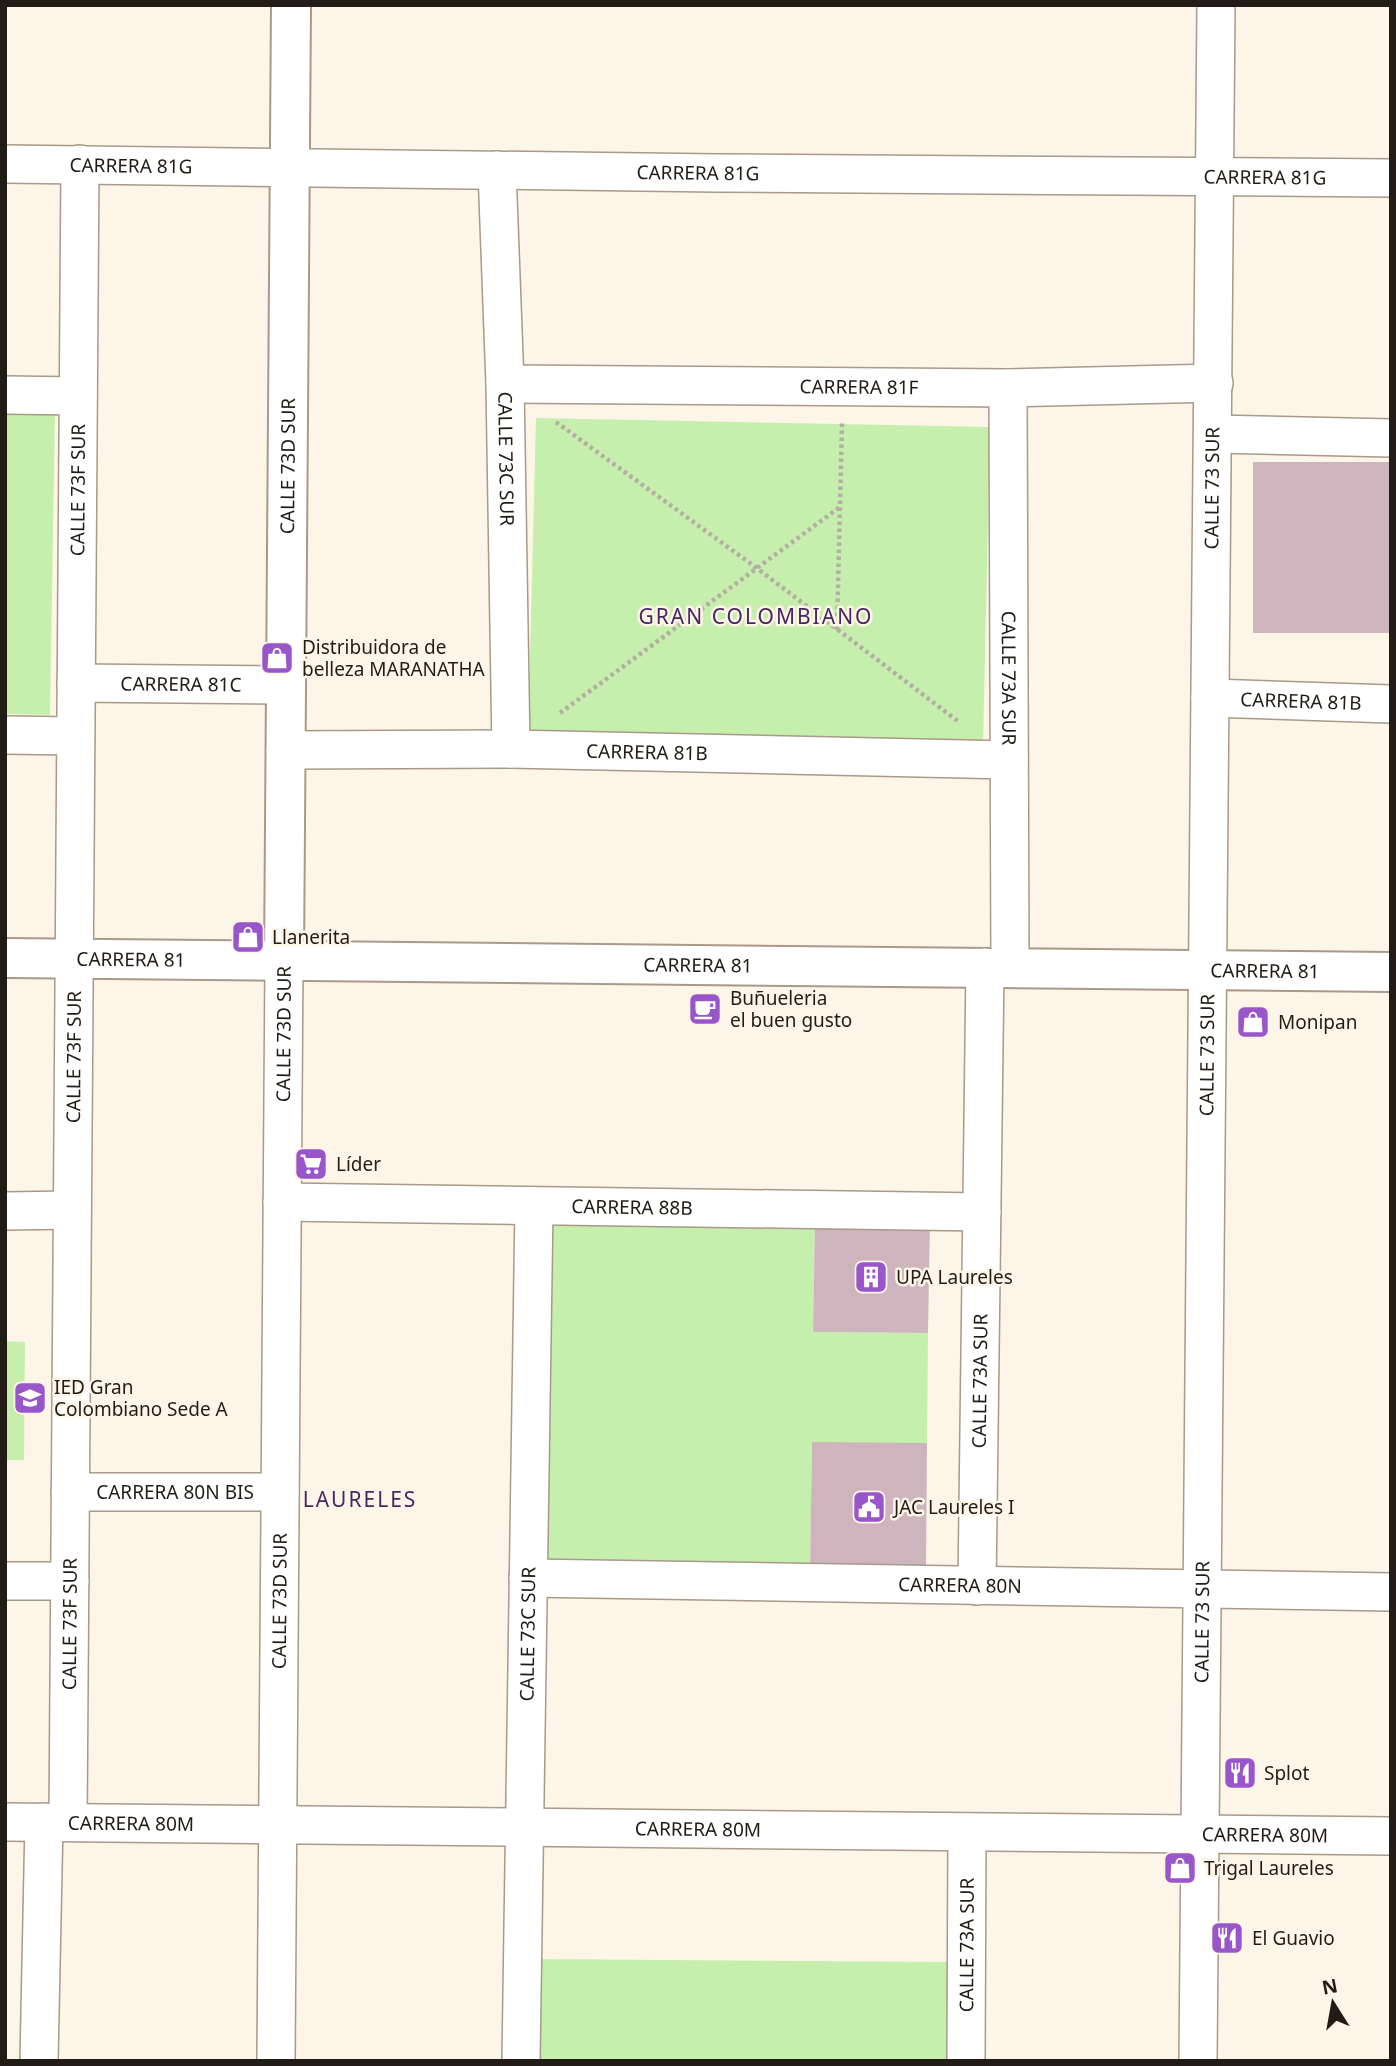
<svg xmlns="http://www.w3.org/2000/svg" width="1396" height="2066" viewBox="0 0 1396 2066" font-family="'Noto Sans',sans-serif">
<rect width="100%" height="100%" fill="#fef5e9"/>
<g fill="#c6efae">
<polygon points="5,414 55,415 50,715 5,714"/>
<polygon points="536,418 990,427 983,746 528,736"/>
<polygon points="547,1220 815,1222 813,1332 928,1333 927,1443 812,1443 810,1572 544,1571"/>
<polygon points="5,1341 25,1342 24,1460 5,1460"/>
<polygon points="535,1959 951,1962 950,2061 534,2061"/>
</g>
<g fill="#ceb5bd">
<rect x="1253" y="462" width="138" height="171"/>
<polygon points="815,1222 930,1222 928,1333 813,1332"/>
<polygon points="812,1442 927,1443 926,1572 810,1572"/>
</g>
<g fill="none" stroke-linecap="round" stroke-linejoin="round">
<defs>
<g id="minor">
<path id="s1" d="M5,164l712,9 674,5"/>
<path id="s2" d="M497,170l8,214 6,365"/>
<path id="s3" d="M505,384l503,4 206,-5"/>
<path id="s4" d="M1008,388l2,579"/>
<polyline points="5,395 78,396"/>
<polyline points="1213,434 1391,438"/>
<path id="s5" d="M76,683l209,2"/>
<path id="s6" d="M1210,698l181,6"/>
<polyline points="5,735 75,736"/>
<path id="s7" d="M285,750l226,-1 498,11"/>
<path id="s8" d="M282,1202l700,10"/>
<polyline points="5,1211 72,1210"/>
<path id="s9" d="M70,1492h210"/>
<path id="s10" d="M528,1578l863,14"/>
<polyline points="5,1581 70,1581"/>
<path id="s11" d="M977,1586l8,-619"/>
<path id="s12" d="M5,1822l1386,14"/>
<path id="s13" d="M68,1822l12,-1658"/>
<polyline points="39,2061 44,1822"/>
<path id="s14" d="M276,2061l8,-1100"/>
<path id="s15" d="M521,2061l13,-855"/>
<path id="s16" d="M966,2061l1,-229"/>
<path id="s17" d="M1198,2061l18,-2056"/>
</g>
<g id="tertiary">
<path id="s18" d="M5,958l1386,14"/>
<path id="s19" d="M284,961l7,-956"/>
</g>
</defs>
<use href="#minor" stroke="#a89988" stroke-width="40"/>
<use href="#tertiary" stroke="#a89988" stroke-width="42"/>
<g stroke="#b5aea3" stroke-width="4.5" stroke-dasharray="3.5 3.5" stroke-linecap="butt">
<polyline points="556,422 758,569 959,722"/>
<polyline points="837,630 842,423"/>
<polyline points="560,713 840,507"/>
</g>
<use href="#minor" stroke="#fff" stroke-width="37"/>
<use href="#tertiary" stroke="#fff" stroke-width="38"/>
</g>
<defs>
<symbol id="shop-square" viewBox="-11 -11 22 22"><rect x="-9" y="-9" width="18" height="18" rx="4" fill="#9955ca" stroke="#fef5e9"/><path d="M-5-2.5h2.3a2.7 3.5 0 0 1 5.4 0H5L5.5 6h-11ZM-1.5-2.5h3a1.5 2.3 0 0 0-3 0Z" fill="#fff"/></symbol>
<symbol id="cafe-square" viewBox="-11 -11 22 22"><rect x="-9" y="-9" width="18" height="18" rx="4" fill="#9955ca" stroke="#fef5e9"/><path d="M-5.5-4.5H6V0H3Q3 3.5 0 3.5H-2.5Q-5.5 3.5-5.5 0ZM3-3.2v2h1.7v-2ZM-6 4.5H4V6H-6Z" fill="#fff"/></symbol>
<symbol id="supermarket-square" viewBox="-11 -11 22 22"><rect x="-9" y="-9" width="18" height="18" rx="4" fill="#9955ca" stroke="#fef5e9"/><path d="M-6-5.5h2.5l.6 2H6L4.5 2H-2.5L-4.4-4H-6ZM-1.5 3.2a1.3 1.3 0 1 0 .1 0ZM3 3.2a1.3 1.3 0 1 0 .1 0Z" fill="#fff"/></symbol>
<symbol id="building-square" viewBox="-11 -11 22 22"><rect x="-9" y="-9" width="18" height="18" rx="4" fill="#9955ca" stroke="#fef5e9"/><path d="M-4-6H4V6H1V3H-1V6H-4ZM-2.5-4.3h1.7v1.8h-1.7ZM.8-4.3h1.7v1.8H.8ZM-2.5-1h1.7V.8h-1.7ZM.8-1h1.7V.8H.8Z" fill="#fff"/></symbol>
<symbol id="school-square" viewBox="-11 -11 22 22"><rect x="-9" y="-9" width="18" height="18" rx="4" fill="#9955ca" stroke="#fef5e9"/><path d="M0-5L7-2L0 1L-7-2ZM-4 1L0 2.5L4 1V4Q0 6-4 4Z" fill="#fff"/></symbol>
<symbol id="civic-square" viewBox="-11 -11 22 22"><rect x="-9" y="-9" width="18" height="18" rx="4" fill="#9955ca" stroke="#fef5e9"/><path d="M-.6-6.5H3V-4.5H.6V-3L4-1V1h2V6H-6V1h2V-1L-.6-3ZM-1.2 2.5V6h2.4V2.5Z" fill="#fff"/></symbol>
<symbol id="restaurant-square" viewBox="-11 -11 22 22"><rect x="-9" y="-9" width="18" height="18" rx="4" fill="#9955ca" stroke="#fef5e9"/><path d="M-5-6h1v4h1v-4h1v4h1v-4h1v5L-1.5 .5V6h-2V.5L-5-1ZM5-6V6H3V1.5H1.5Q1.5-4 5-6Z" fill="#fff"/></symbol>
</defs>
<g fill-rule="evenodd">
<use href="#shop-square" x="258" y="639" width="38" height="38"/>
<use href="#shop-square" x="229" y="918" width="38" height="38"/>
<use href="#cafe-square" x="686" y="990" width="38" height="38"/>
<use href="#shop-square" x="1234" y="1003" width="38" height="38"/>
<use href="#supermarket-square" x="292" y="1145" width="38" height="38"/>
<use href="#building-square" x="852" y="1258" width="38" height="38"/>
<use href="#school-square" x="11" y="1379" width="38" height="38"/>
<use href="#civic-square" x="850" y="1488" width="38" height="38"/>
<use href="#restaurant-square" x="1221" y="1754" width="38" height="38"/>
<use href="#shop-square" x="1161" y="1849" width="38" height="38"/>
<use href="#restaurant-square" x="1208" y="1919" width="38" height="38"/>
</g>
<g text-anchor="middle" stroke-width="5" stroke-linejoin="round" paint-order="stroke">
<g font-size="19" fill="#211c15" stroke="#fef5e9">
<text dy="7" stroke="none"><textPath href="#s1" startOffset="126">CARRERA 81G</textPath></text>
<text dy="7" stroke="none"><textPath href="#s1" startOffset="693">CARRERA 81G</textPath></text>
<text dy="7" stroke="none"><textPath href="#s1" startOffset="1260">CARRERA 81G</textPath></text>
<text dy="7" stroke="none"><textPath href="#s3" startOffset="354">CARRERA 81F</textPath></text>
<text dy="7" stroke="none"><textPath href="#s2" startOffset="289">CALLE 73C SUR</textPath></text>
<text dy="7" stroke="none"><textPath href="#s19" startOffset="495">CALLE 73D SUR</textPath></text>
<text dy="7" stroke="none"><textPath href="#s17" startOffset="1573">CALLE 73 SUR</textPath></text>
<text dy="7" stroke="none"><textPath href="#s13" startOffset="1332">CALLE 73F SUR</textPath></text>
<text dy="7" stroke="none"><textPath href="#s4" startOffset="290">CALLE 73A SUR</textPath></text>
<text dy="7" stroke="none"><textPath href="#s5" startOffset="105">CARRERA 81C</textPath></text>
<text dy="7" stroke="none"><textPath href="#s6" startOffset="91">CARRERA 81B</textPath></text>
<text dy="7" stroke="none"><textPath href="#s7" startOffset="362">CARRERA 81B</textPath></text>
<text dy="7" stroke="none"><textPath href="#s18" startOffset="126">CARRERA 81</textPath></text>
<text dy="7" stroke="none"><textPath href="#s18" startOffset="693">CARRERA 81</textPath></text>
<text dy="7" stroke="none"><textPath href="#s18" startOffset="1260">CARRERA 81</textPath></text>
<text dy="7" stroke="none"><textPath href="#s14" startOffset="1027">CALLE 73D SUR</textPath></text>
<text dy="7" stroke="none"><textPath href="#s17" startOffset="1006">CALLE 73 SUR</textPath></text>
<text dy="7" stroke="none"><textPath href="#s13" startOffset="765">CALLE 73F SUR</textPath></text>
<text dy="7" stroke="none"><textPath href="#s8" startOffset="350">CARRERA 88B</textPath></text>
<text dy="7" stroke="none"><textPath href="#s11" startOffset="205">CALLE 73A SUR</textPath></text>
<text dy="7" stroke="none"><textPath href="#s9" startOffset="105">CARRERA 80N BIS</textPath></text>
<text dy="7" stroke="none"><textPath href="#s10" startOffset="432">CARRERA 80N</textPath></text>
<text dy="7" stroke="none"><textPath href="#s14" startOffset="460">CALLE 73D SUR</textPath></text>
<text dy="7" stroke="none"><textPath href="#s17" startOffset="439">CALLE 73 SUR</textPath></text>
<text dy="7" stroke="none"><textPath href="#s13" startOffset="198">CALLE 73F SUR</textPath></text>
<text dy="7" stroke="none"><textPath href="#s15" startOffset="427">CALLE 73C SUR</textPath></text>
<text dy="7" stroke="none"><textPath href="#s12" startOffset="126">CARRERA 80M</textPath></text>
<text dy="7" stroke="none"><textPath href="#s12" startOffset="693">CARRERA 80M</textPath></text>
<text dy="7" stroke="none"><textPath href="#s12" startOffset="1260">CARRERA 80M</textPath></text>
<text dy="7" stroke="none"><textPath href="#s16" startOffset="116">CALLE 73A SUR</textPath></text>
</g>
<g font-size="19" fill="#211c15" stroke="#fef5e9" text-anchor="start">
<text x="302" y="654">Distribuidora de<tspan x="302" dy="22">belleza MARANATHA</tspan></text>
<text x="272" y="944">Llanerita</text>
<text x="730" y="1005">Buñueleria<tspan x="730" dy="22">el buen gusto</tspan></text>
<text x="1278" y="1029">Monipan</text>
<text x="336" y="1171">Líder</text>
<text x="896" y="1284">UPA Laureles</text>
<text x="54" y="1394">IED Gran<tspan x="54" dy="22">Colombiano Sede A</tspan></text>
<text x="894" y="1514">JAC Laureles I</text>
<text x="1264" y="1780">Splot</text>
<text x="1204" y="1875">Trigal Laureles</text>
<text x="1252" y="1945">El Guavio</text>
</g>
<g font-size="21" letter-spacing="2" fill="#482760" stroke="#fef5e9">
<text x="756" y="624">GRAN COLOMBIANO</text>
<text x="360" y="1507">LAURELES</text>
</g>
</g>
<rect width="1396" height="2066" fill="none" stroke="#211c15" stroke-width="14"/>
<g transform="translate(1333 2003) rotate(349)" stroke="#fef5e9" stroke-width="5" paint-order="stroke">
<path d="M0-5L12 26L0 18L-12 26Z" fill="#211c15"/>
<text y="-10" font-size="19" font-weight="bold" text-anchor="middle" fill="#211c15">N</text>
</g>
</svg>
